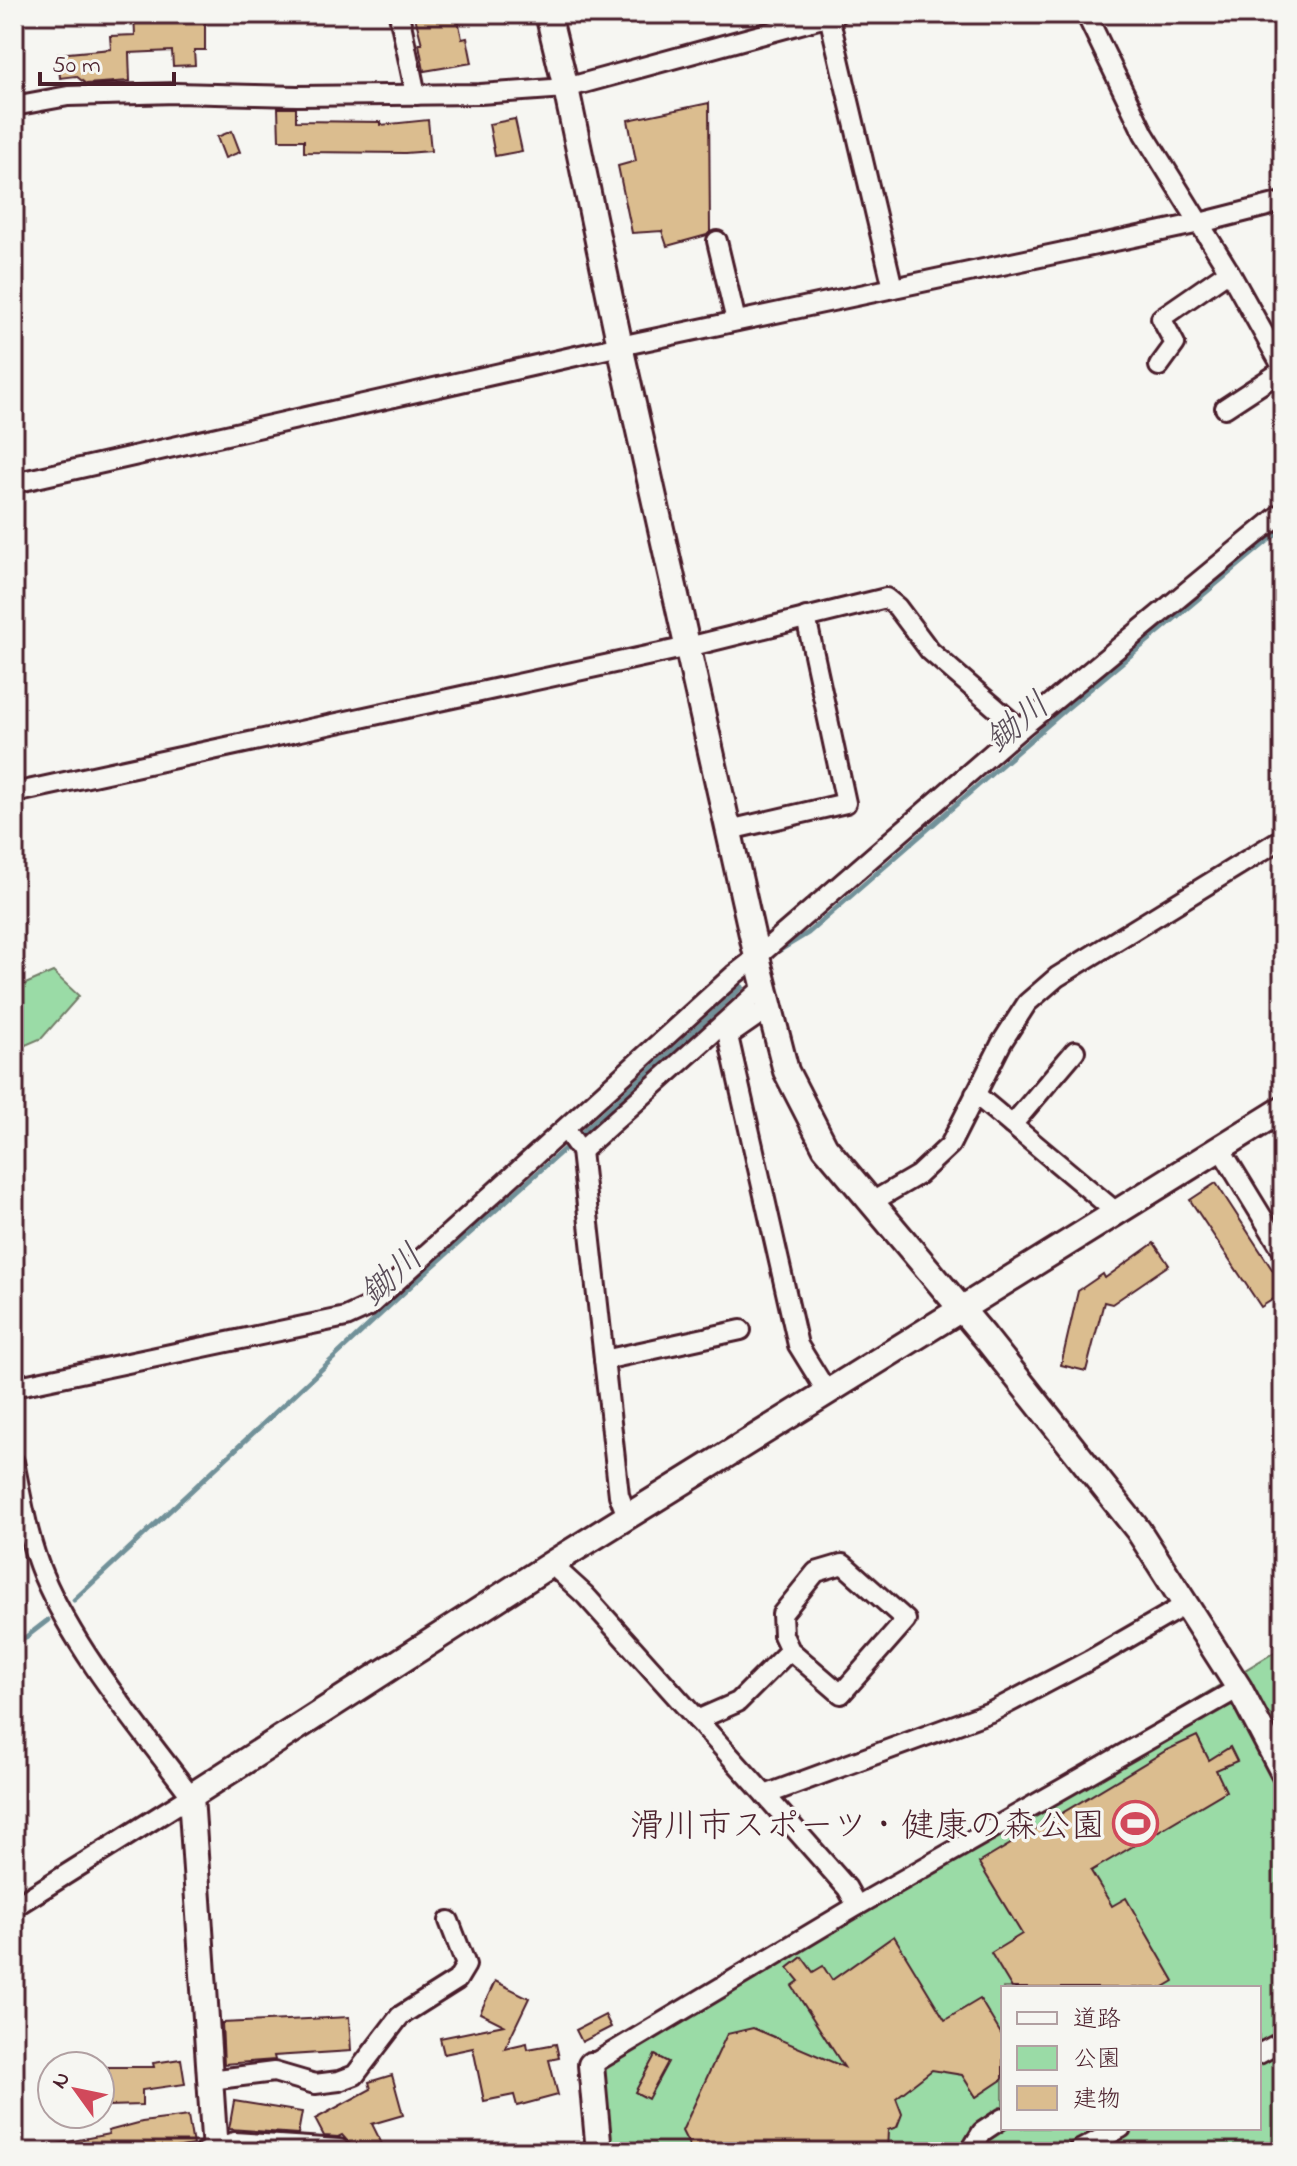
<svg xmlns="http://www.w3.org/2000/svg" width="1297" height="2166" viewBox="0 0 1297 2166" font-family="'Indie Flower','Klee One',sans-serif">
<rect width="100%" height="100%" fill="#f6f6f2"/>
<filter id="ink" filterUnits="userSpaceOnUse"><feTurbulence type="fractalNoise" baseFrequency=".0125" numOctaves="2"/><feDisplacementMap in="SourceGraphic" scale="16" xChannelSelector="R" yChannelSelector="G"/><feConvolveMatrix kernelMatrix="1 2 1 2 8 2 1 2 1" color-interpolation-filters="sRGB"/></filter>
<g filter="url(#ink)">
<g fill="#9adba6" stroke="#727d68" stroke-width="2" fill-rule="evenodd">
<polygon points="53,972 79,996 42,1038 14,1050 14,989"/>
<path d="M1283,1647v505h-683l-9,-87zM1003,1988h256v140h-256z"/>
</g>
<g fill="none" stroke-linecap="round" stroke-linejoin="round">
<g stroke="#719199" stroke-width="5">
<polyline points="780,950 808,933 1066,709 1283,528"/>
<polyline points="577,1137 742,987"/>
<polyline points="74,1600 414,1283 570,1144"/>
<polyline points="14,1641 26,1637 48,1620"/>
</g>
</g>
<g fill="#dbbd8f" stroke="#4a1f2b" stroke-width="2">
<polygon points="134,14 205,14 205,50 194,50 195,65 173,66 172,51 129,53 130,81 86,84 76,76 60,78 58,54 111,49 110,36 135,35"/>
<polygon points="426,14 457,14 462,39 467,38 472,63 424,71 419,44 422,44 415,17"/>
<polygon points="709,103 710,232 707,235 667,246 662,231 632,233 618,166 636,161 628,120"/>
<polygon points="278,108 296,108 296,121 381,122 381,125 428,120 431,151 405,153 304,152 304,140 279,140"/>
<polygon points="515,119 522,151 495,156 489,124"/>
<polygon points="232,131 240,152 225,158 217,137"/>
<polygon points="1216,1183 1283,1286 1283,1293 1261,1307 1190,1200"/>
<polygon points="1154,1243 1169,1265 1112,1304 1104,1302 1086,1371 1061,1365 1078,1291 1103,1274 1105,1278"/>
<polygon points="1197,1736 1209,1760 1230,1747 1237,1761 1216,1770 1226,1791 1091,1871 1112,1906 1126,1898 1174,1981 1162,1988 1012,1988 991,1953 1022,1934 979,1863 1167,1750"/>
<polygon points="894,1936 945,2020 980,1999 1003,2037 1003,2079 976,2097 962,2075 932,2070 896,2098 902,2114 897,2127 888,2130 887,2152 697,2152 691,2149 682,2131 727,2034 753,2028 844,2067 792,1986 799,1981 788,1968 802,1957 813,1972 823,1966 832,1980"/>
<polygon points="495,1981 529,1998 505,2048 527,2043 528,2049 556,2044 559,2058 549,2060 558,2095 517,2106 514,2095 484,2101 473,2048 444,2054 440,2038 504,2025 480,2013"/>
<polygon points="605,2015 611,2027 582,2042 576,2030"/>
<polygon points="349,2017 351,2051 274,2056 275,2060 224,2064 222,2023"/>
<polygon points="655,2055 668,2062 648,2099 635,2092"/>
<polygon points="181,2059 185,2084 142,2090 142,2105 108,2106 108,2067 154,2067 153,2063"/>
<polygon points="392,2075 403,2115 372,2124 386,2152 352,2152 350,2144 342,2135 338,2137 324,2136 315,2119 371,2089 369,2082"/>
<polygon points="234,2101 302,2112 298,2134 229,2129"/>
<polygon points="188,2116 193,2145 150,2152 53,2152 52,2145 109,2134 108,2131 142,2122"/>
</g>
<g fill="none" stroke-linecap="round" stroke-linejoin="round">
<defs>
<g id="minor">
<polyline points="399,14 416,95"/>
<polyline points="1086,14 1144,134 1229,271 1283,368"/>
<polyline points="829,16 893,288"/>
<polyline points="14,106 68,96 176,93 297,96 480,94 566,88 837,14"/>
<polyline points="717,241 736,321"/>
<polyline points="1159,366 1175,344 1161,318 1229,271"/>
<polyline points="1225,408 1283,370"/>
<polyline points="14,483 620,346 1200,223 1283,202"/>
<polyline points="14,793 688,647 886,598 897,607 930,651 1020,729"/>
<polyline points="729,830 846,803 806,617"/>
<polyline points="770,1007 728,1036 798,1345 827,1392"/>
<polyline points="975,1094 1116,1212"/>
<polyline points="1012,1125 1075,1051"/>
<polyline points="565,1129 581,1151 765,986"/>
<polyline points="1220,1148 1283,1251"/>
<polyline points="581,1151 619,1495 627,1516"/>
<polyline points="870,1203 918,1175 950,1145 1002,1042 1027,1003 1057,977 1283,838"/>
<polyline points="604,1360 741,1330"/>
<polyline points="14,1387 346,1317 368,1307 735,974 757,957 1020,729 1283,512"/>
<path d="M14,1462c8,38 14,78 29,113 35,81 96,151 148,221l-177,111"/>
<polyline points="551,1564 585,1595 765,1795"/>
<polyline points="697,1720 738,1702 790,1650 841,1694 906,1620 843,1564 816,1572 782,1614 783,1635 790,1650"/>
<polyline points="857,1906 847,1888 765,1795 993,1711 1090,1660 1185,1605"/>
<polyline points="1259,2054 1283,2041"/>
<polyline points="591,2065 857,1906 1239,1688"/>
<polyline points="210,2080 274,2072 315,2084 339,2081 355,2075 400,2016 457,1980 466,1965 449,1921"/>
<polyline points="204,2152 234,2142 339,2149 340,2152"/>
<polyline points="970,2152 982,2132 1003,2118"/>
<polyline points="1076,2152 1121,2128"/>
</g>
<g id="tertiary">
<polyline points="548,14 566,88 620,346 757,957 786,1071 825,1147 984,1336 1138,1530 1239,1688 1283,1772"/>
<polyline points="591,2065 599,2152"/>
<polyline points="215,2152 191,1796 551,1564 1283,1109"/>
</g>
</defs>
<use href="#minor" stroke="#4a1f2b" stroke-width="24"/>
<use href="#tertiary" stroke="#4a1f2b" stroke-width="30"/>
<use href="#minor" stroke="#f6f6f2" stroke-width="18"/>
<use href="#tertiary" stroke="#f6f6f2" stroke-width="24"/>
</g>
</g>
<defs>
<symbol id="stadium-ring" viewBox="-11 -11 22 22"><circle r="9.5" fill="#f6f6f2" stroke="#d1495b" stroke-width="1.5"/><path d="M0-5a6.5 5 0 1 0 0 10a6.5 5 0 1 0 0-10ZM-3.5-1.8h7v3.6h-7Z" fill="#d1495b"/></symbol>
</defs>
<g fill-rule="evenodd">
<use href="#stadium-ring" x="1110" y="1798" width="51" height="51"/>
</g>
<g text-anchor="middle" stroke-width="7" stroke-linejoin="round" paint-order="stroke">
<g font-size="34" fill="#4a1f2b" stroke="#f6f6f2" text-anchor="end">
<text x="1105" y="1836">滑川市スポーツ・健康の森公園</text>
</g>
<g font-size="36" font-style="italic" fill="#5a4e59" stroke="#f6f6f2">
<text transform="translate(1016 721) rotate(-40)" y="13">鋤川</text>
<text transform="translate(390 1274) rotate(-43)" y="13">鋤川</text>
</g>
</g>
<rect width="1297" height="2166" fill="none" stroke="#f6f6f2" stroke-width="48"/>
<rect x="24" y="24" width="1249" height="2118" fill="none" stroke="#4a1f2b" stroke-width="3" filter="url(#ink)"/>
<rect x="1001" y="1986" width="260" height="144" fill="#f6f6f2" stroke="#b1a0a2" stroke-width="2"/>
<rect x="1017" y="2012" width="40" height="12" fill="#f6f6f2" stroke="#b1a0a2" stroke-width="2"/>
<text x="1073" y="2026" font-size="24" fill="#4a1f2b">道路</text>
<rect x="1017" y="2046" width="40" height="24" fill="#9adba6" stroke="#b1a0a2" stroke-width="2"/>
<text x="1073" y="2066" font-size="24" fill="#4a1f2b">公園</text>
<rect x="1017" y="2086" width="40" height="24" fill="#dbbd8f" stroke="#b1a0a2" stroke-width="2"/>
<text x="1073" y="2106" font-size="24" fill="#4a1f2b">建物</text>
<g transform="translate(76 2090) rotate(303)"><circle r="38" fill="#f6f6f2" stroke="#b1a0a2" stroke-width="2"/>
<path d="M0-6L14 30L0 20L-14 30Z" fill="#d1495b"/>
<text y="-12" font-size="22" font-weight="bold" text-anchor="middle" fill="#4a1f2b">N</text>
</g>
<path d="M40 72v12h134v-12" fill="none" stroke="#4a1f2b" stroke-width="4"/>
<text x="52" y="72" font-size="24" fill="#4a1f2b" stroke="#f6f6f2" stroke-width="6" paint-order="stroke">50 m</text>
</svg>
